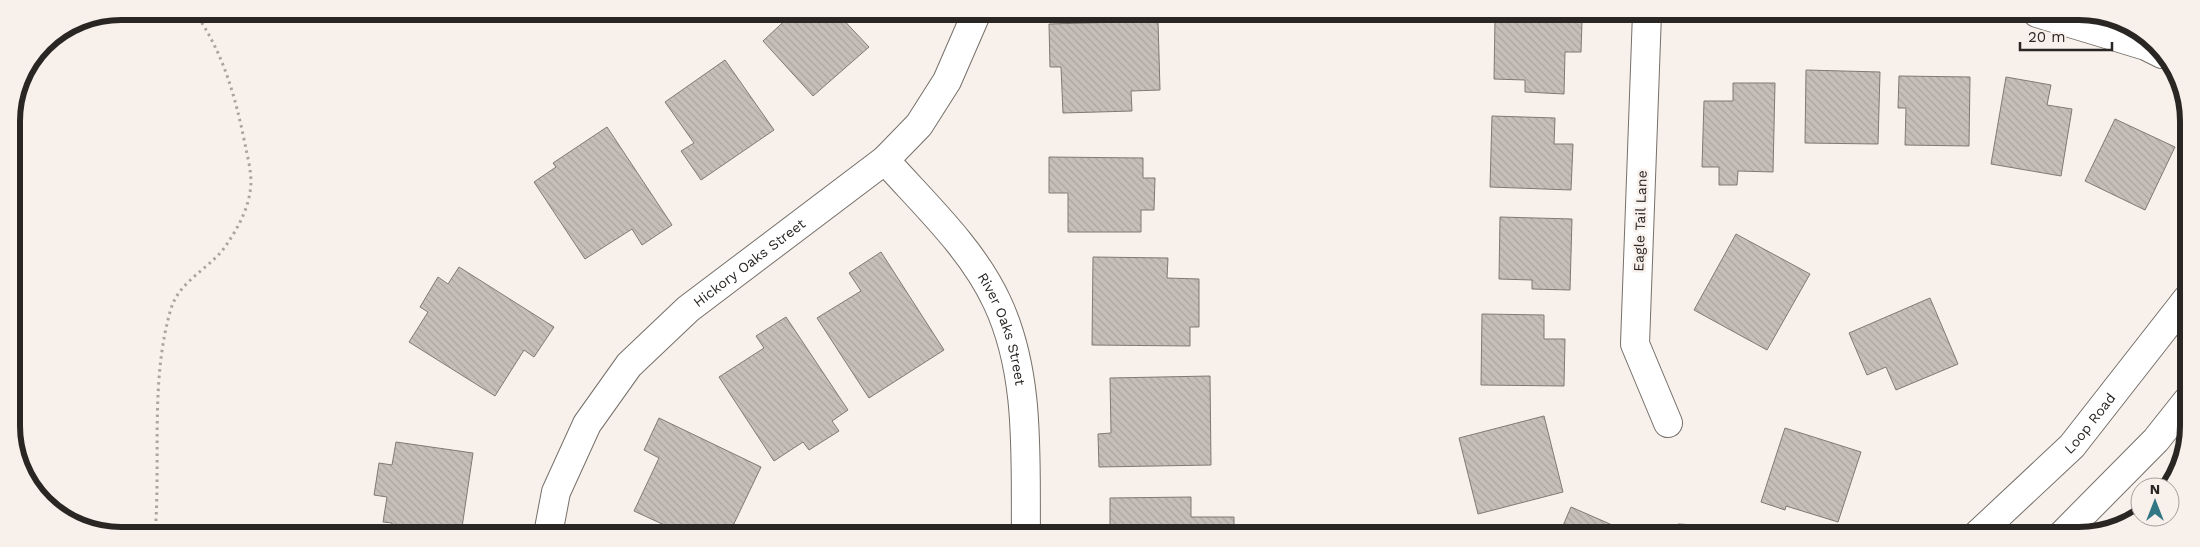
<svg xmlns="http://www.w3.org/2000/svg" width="2200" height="547" viewBox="0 0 2200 547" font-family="'Work Sans',sans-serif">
<defs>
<pattern id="building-back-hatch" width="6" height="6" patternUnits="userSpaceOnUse" patternTransform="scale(1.25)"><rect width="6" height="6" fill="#c6bfb9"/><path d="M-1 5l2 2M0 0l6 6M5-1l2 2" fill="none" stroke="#aaa49f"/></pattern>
</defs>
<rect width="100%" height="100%" fill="#f8f0ea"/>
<g fill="url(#building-back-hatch)" stroke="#807a74">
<polygon points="794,12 836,12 869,47 813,96 763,41"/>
<polygon points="1495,18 1582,21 1581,52 1565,52 1564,94 1525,92 1525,80 1494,79"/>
<polygon points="1158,21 1160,90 1131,91 1132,111 1063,113 1061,67 1050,67 1049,24"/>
<polygon points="725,60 774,130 701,180 681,151 694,143 665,102"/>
<polygon points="1806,70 1880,72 1878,144 1805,143"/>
<polygon points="1899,76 1970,77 1969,146 1905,145 1906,108 1898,108"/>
<polygon points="2006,77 2051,85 2047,105 2072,109 2061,176 1991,164"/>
<polygon points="1733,83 1775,83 1773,172 1738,171 1737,185 1719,185 1719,167 1702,167 1704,101 1733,101"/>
<polygon points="1492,116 1555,118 1554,144 1573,144 1571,190 1490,187"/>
<polygon points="2115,119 2175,147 2145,210 2085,181"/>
<polygon points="607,127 672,225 642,245 632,229 585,259 534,182 556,167 553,163"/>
<polygon points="1049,157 1143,158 1143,178 1155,178 1154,210 1141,210 1141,232 1068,232 1068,193 1049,193"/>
<polygon points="1500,217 1572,219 1570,290 1532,289 1532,280 1499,279"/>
<polygon points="1736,234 1810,274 1767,350 1694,310"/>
<polygon points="881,252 944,350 869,398 817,318 861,291 849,273"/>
<polygon points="1093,257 1168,258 1167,278 1199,279 1199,327 1190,327 1190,346 1092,345"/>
<polygon points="459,267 554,327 534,357 524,350 495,396 409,342 428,312 420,307 438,277 448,284"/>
<polygon points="1930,298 1958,364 1896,390 1886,367 1867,375 1849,333"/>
<polygon points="1482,314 1544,315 1544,339 1565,339 1564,386 1481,385"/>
<polygon points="786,317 848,410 832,421 839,431 809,450 803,442 774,461 719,377 764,348 756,336"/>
<polygon points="1210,376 1211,465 1099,467 1098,434 1111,433 1110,378"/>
<polygon points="1544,416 1563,492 1478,514 1459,438"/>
<polygon points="659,418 761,467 729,534 684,534 634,511 659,458 644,450"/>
<polygon points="1785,428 1861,452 1838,522 1786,506 1785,510 1761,502"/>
<polygon points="396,442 473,453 461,534 391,534 392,523 383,522 387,497 374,495 379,463 392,465"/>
<polygon points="1191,497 1191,517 1234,517 1234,531 1218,531 1218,535 1110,535 1110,498"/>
<polygon points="1571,507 1626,531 1624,535 1559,535"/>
<polygon points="1678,524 1757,528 1757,535 1678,535"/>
</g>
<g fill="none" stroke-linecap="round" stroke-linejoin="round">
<defs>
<g id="minor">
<polyline points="1647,13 1635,344 1668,423"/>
<polyline points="2037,13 2146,46 2162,54"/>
<path id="s1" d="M885,160c39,44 87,88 112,142 34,72 28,156 29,232"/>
<path id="s2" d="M548,534l8,-42 31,-68 42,-59 59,-56 197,-149 34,-35 28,-44 30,-69"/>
<path id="s3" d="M1977,535l95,-89 115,-147"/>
<polyline points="2061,536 2156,440 2187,401"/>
</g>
</defs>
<use href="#minor" stroke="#76706a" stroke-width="30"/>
<path stroke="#aba5a0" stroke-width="3" stroke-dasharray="2.5 4" stroke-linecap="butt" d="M155,534c6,-74 -5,-150 15,-222 8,-31 37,-41 55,-65 11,-16 22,-35 25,-55 3,-15 -2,-33 -5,-48 -10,-49 -22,-92 -51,-133"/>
<use href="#minor" stroke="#fff" stroke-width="28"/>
</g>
<g text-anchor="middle" stroke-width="5" stroke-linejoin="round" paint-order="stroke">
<g font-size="14" fill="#292624" stroke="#f8f0ea">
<text transform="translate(1640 221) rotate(-88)" y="5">Eagle Tail Lane</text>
<text dy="5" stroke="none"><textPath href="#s2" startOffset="348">Hickory Oaks Street</textPath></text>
<text dy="5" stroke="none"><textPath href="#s1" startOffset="209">River Oaks Street</textPath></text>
<text dy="5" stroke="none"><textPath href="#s3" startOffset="159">Loop Road</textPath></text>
</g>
</g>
<path d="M0 0H2200V547H0ZM121 20H2079A101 101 0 0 1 2180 121V426A101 101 0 0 1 2079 527H121A101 101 0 0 1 20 426V121A101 101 0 0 1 121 20Z" fill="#f8f0ea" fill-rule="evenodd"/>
<path fill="none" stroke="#292624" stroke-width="6" d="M121 20H2079A101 101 0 0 1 2180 121V426A101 101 0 0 1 2079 527H121A101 101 0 0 1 20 426V121A101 101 0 0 1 121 20Z"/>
<g transform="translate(2155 502)"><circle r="24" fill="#f8f0ea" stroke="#a59f9b"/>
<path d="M0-4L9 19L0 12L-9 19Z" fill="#317784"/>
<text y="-8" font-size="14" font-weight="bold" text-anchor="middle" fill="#292624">N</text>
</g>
<path d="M2020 42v8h92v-8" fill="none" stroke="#292624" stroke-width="2.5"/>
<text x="2028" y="42" font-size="15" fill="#292624" stroke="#f8f0ea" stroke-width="4" paint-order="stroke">20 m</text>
</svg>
